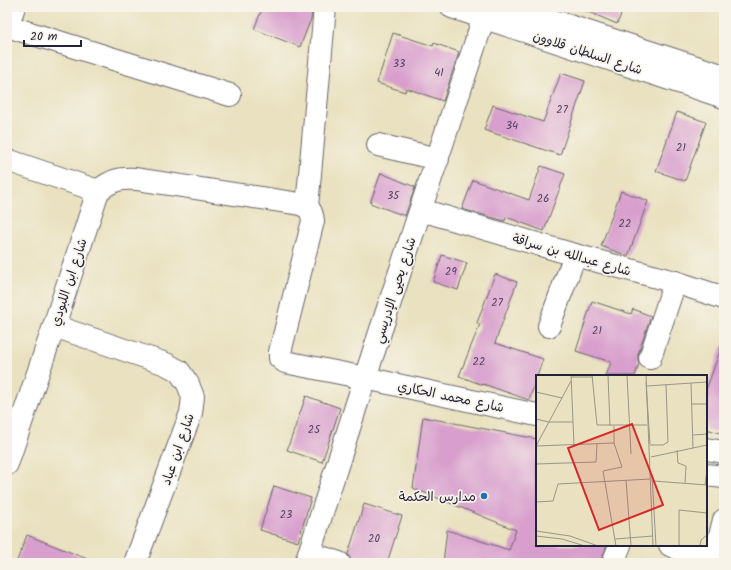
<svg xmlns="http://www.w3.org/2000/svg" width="731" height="570" viewBox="0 0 731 570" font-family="Kalam,'Playpen Sans Arabic',sans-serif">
<rect width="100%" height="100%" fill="#f7f3e8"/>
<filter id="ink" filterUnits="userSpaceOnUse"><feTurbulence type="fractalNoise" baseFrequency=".025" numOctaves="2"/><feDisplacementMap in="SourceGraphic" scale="8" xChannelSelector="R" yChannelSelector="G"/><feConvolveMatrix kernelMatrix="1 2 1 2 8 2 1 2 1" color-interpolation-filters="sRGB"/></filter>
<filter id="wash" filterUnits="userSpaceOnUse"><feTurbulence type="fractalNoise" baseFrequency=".012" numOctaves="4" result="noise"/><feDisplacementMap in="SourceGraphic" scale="16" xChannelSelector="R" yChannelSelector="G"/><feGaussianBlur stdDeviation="0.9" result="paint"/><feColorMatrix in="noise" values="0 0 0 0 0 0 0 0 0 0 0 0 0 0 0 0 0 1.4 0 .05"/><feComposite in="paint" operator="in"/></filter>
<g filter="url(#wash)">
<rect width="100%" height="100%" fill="#e9e1bf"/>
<g id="blocks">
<g fill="#d89ecd">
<polygon points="263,7 312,7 311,19 300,47 254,29"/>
<polygon points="577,7 624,7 617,24"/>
<polygon points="393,33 433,46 434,43 459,52 443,101 406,88 405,92 377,83"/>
<polygon points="561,73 585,81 560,155 484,130 493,105 543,122"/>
<polygon points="677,112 706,122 685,181 656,171"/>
<polygon points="541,166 565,174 544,231 506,217 505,221 462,209 473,180 529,200"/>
<polygon points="381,173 415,187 405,216 370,203"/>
<polygon points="621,191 648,201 628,256 601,246"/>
<polygon points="442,255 467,263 458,290 433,282"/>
<polygon points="495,274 517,282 495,343 543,359 529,400 483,384 483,385 459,376 480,324 477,323"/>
<polygon points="592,301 631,314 633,309 651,316 638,354 638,360 639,364 635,376 606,376 611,362 576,351"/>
<polygon points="722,345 724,346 724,434 706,429 706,390"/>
<polygon points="306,396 340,408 322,462 287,450"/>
<polygon points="423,417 537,439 537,545 607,545 600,563 443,563 447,530 509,550 516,530 413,488"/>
<polygon points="274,486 311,498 298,542 260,530"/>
<polygon points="364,504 402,516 387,563 357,563 351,561 348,554"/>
<polygon points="27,535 95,562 95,563 16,563"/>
</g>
</g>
</g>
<g filter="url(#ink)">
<use href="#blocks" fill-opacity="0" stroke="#686569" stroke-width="1"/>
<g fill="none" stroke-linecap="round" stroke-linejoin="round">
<defs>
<g id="minor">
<polyline points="452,7 724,97"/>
<polyline points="510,7 724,76"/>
<polyline points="7,26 230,95"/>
<polyline points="7,26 14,7"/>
<polyline points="378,145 438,159"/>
<polyline points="7,160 98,191"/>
<path d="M98,191c14,-11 21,-13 38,-12l164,25c9,3 12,7 13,17l-33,131v6l5,4 80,16 172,37"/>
<polyline points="307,207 325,7"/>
<polyline points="421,210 575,255 675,282 724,298"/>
<polyline points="54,326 166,364 179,371 188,384 193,397 191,413 135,563"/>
<polyline points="549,326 575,255"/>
<polyline points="650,358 675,282"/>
<polyline points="706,449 724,452"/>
<polyline points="7,464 54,326 98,191"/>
<polyline points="706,475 724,477"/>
<polyline points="670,545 679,549 724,560"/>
<polyline points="309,553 339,563"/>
<polyline points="714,559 724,520"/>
<polyline points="306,563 365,378 484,17"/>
<polyline points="613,563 620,545"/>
</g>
</defs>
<use href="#minor" stroke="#686569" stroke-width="24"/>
<use href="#minor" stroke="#fff" stroke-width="22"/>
</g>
</g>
<circle fill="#1f6fb2" stroke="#f7f3e8" stroke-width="1.5" cx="484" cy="496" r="4"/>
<g text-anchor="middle" stroke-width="3.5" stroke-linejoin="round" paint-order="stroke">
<g font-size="11" fill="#504160">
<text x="399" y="67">33</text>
<text x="439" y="76">41</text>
<text x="562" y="113">27</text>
<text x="512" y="129">34</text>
<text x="681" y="151">21</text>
<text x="393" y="199">35</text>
<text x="543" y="202">26</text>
<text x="625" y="227">22</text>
<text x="451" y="275">29</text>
<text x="497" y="306">27</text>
<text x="597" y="334">21</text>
<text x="479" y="365">22</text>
<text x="314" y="433">25</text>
<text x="286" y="518">23</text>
<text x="374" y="542">20</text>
</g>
<g font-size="13" fill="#22223b" stroke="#f7f3e8">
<text transform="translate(588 52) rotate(18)" y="5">شارع السلطان قلاوون</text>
<text transform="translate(572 254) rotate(16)" y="5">شارع عبدالله بن سراقة</text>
<text transform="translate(68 282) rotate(-72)" y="5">شارع ابن اللبودي</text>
<text transform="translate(394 290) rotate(-72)" y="5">شارع يحيى الإدريسي</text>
<text transform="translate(451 396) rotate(12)" y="5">شارع محمد الحكاري</text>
<text transform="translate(177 449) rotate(-71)" y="5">شارع ابن عباد</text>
</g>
<g font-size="13" fill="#22223b" stroke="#f7f3e8" text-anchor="end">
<text x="476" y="501">مدارس الحكمة</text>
</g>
</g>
<g transform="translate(536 375)">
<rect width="171" height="171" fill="#e9e1bf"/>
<path fill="none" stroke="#99958a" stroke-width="1" d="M35,0l3,70M56,0l5,50h50M72,0l2,51M91,0l4,79M110,0l7,171M35,2h22M110,7l4,62M155,8l2,65M111,11l60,-4M0,17l26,6M156,29h15M0,44l13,3h24M78,51v17M157,60l14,-1M78,68l8,24 -19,4 13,75M114,70h13l5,-3 -2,-57M0,71l78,-3M0,71l35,-65M141,75l1,13 8,3 -1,17M115,82l56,-12M0,89l60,-2 1,-18M116,100l4,71M90,105l5,66M117,106l54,4M169,110l2,-15M0,127l17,-1 5,-17 92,-5M0,156l34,5 28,10M0,161l26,3 23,7M79,164l38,-3M143,171v-36l28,3M164,171l1,-6 6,-5"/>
<path fill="#d62828" fill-opacity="0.15" stroke="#d62828" stroke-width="2" d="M96,49l31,81 -64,25 -31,-82z"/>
<rect width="171" height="171" fill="none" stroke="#22223b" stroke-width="2"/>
</g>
<rect width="731" height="570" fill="none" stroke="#f7f3e8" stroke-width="24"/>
<path d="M24 40v6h57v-6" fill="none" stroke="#22223b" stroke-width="2"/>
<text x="30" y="40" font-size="12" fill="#22223b" stroke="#f7f3e8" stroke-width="3" paint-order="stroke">20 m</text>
</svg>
